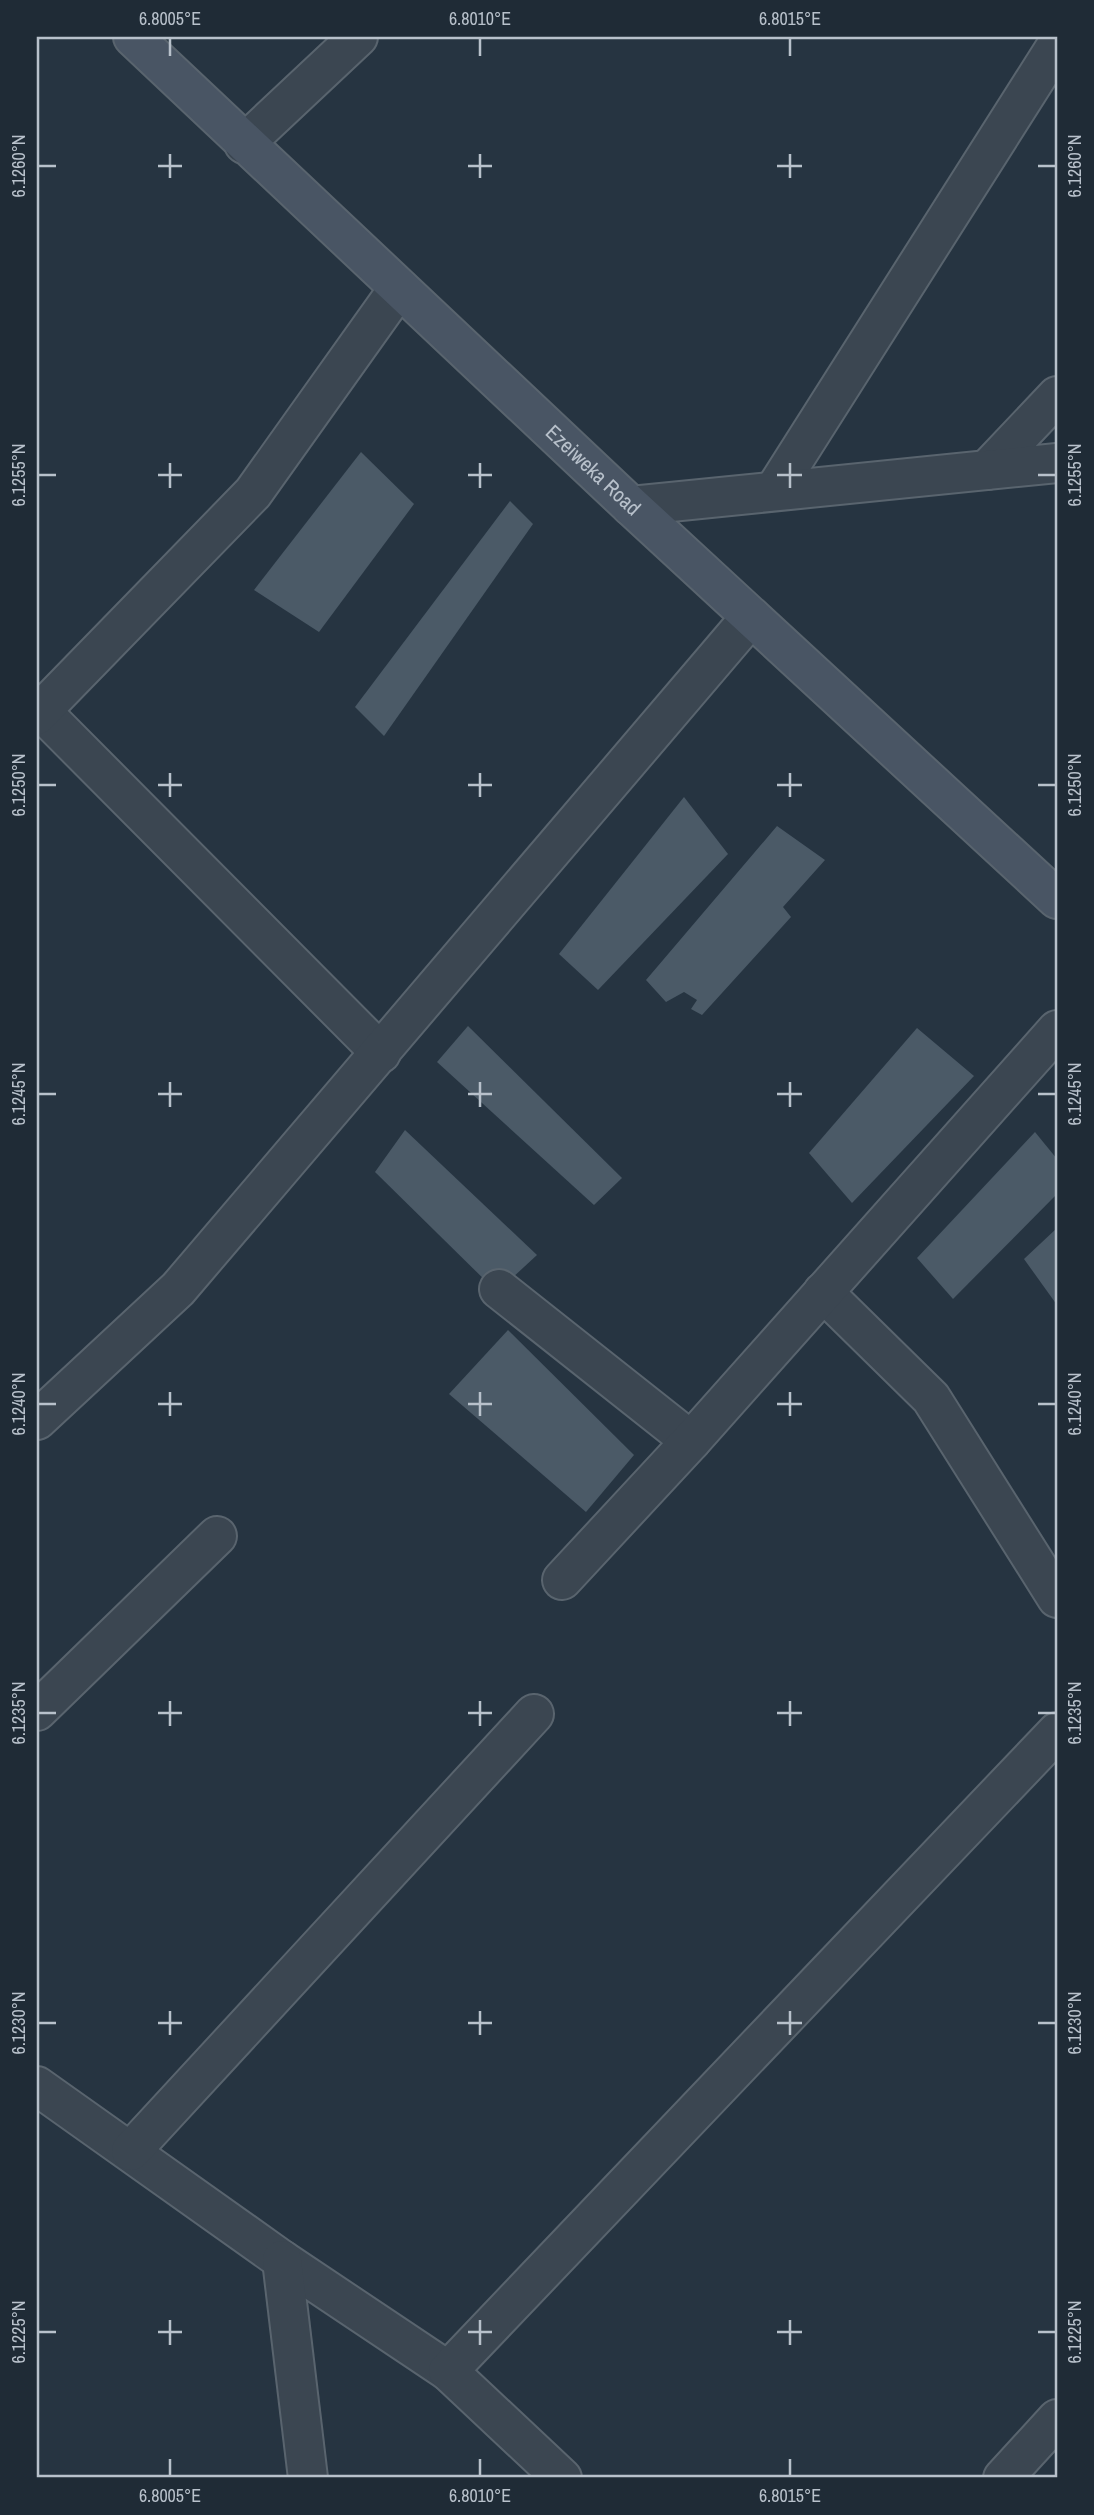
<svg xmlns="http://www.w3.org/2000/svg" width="1094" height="2515" viewBox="0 0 1094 2515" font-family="'Archivo Narrow',sans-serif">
<rect width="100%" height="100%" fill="#263441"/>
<g fill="#4b5a67">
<polygon points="361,452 414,504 319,632 254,590"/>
<polygon points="510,501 533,524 384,736 355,707"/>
<polygon points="684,797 728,854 598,990 559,954"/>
<polygon points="777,826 825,860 783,907 791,917 702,1015 691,1009 697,1000 684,992 666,1002 646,980"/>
<polygon points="468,1026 622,1178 594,1205 437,1062"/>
<polygon points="917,1028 974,1076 852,1203 809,1153"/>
<polygon points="405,1130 537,1255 497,1292 375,1172"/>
<polygon points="1035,1132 1057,1159 1057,1194 953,1299 917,1258"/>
<polygon points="1057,1228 1057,1305 1024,1259"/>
<polygon points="508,1330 634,1455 586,1512 449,1394"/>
</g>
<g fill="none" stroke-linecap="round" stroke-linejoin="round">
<defs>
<g id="minor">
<polyline points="244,144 358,37"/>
<polyline points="987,470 1057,396"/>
<polyline points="774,491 1057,45"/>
<polyline points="631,506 1057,463"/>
<polyline points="37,707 381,1053"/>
<polyline points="37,715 253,493 399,288"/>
<polyline points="499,1289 691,1441"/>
<polyline points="823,1292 931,1398 1057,1598"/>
<polyline points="37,1420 178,1289 751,617"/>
<polyline points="562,1580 691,1441 1057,1030"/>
<polyline points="37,1711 217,1536"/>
<polyline points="37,2086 282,2260 448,2371"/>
<polyline points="131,2151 534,1714"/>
<polyline points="282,2260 308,2478"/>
<polyline points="562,2478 448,2371 1057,1732"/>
<polyline points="1003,2478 1057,2419"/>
</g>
<g id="secondary">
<path id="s1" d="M133,37l498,469 426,393"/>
</g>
</defs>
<use href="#minor" stroke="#59646e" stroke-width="42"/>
<use href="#secondary" stroke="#59646e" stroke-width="42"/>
<use href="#minor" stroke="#3b4651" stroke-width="38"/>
<use href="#secondary" stroke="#495564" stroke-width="38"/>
</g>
<path fill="none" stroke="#b8c1cb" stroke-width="2.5" d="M170,38v18M480,38v18M790,38v18M170,154v24M480,154v24M790,154v24M38,166h18M158,166h24M468,166h24M777,166h25M1038,166h18M170,463v25M480,463v25M790,463v25M38,475h18M158,475h24M468,475h24M777,475h25M1038,475h18M170,773v24M480,773v24M790,773v24M38,785h18M158,785h24M468,785h24M777,785h25M1038,785h18M170,1082v25M480,1082v25M790,1082v25M38,1094h18M158,1094h24M468,1094h24M777,1094h25M1038,1094h18M170,1392v24M480,1392v24M790,1392v24M38,1404h18M158,1404h24M468,1404h24M777,1404h25M1038,1404h18M170,1701v25M480,1701v25M790,1701v25M38,1713h18M158,1713h24M468,1713h24M777,1713h25M1038,1713h18M170,2011v24M480,2011v24M790,2011v24M38,2023h18M158,2023h24M468,2023h24M777,2023h25M1038,2023h18M170,2320v25M480,2320v25M790,2320v25M38,2332h18M158,2332h24M468,2332h24M777,2332h25M1038,2332h18M170,2459v17M480,2459v17M790,2459v17"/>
<g text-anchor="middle" stroke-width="7" stroke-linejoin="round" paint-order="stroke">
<g font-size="21" fill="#b8c1cb" stroke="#1f2b36">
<text dy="7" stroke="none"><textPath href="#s1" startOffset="632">Ezeiweka Road</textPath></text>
</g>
</g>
<rect width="1094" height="2515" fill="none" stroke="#1f2b36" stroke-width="77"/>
<rect x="38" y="38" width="1018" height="2438" fill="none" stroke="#b8c1cb" stroke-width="2.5"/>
<g font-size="18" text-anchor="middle" fill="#b8c1cb">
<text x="170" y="25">6.8005°E</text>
<text x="480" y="25">6.8010°E</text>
<text x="790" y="25">6.8015°E</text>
<text transform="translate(19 166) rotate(-90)" y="6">6.1260°N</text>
<text transform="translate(1075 166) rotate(-90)" y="6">6.1260°N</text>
<text transform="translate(19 475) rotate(-90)" y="6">6.1255°N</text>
<text transform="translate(1075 475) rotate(-90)" y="6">6.1255°N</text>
<text transform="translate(19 785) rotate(-90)" y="6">6.1250°N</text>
<text transform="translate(1075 785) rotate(-90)" y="6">6.1250°N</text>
<text transform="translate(19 1094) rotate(-90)" y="6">6.1245°N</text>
<text transform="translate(1075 1094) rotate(-90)" y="6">6.1245°N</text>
<text transform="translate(19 1404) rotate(-90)" y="6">6.1240°N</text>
<text transform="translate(1075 1404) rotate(-90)" y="6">6.1240°N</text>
<text transform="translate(19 1713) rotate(-90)" y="6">6.1235°N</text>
<text transform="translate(1075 1713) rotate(-90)" y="6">6.1235°N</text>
<text transform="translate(19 2023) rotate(-90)" y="6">6.1230°N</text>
<text transform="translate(1075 2023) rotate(-90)" y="6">6.1230°N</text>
<text transform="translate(19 2332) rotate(-90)" y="6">6.1225°N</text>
<text transform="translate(1075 2332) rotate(-90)" y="6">6.1225°N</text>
<text x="170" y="2502">6.8005°E</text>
<text x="480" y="2502">6.8010°E</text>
<text x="790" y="2502">6.8015°E</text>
</g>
</svg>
